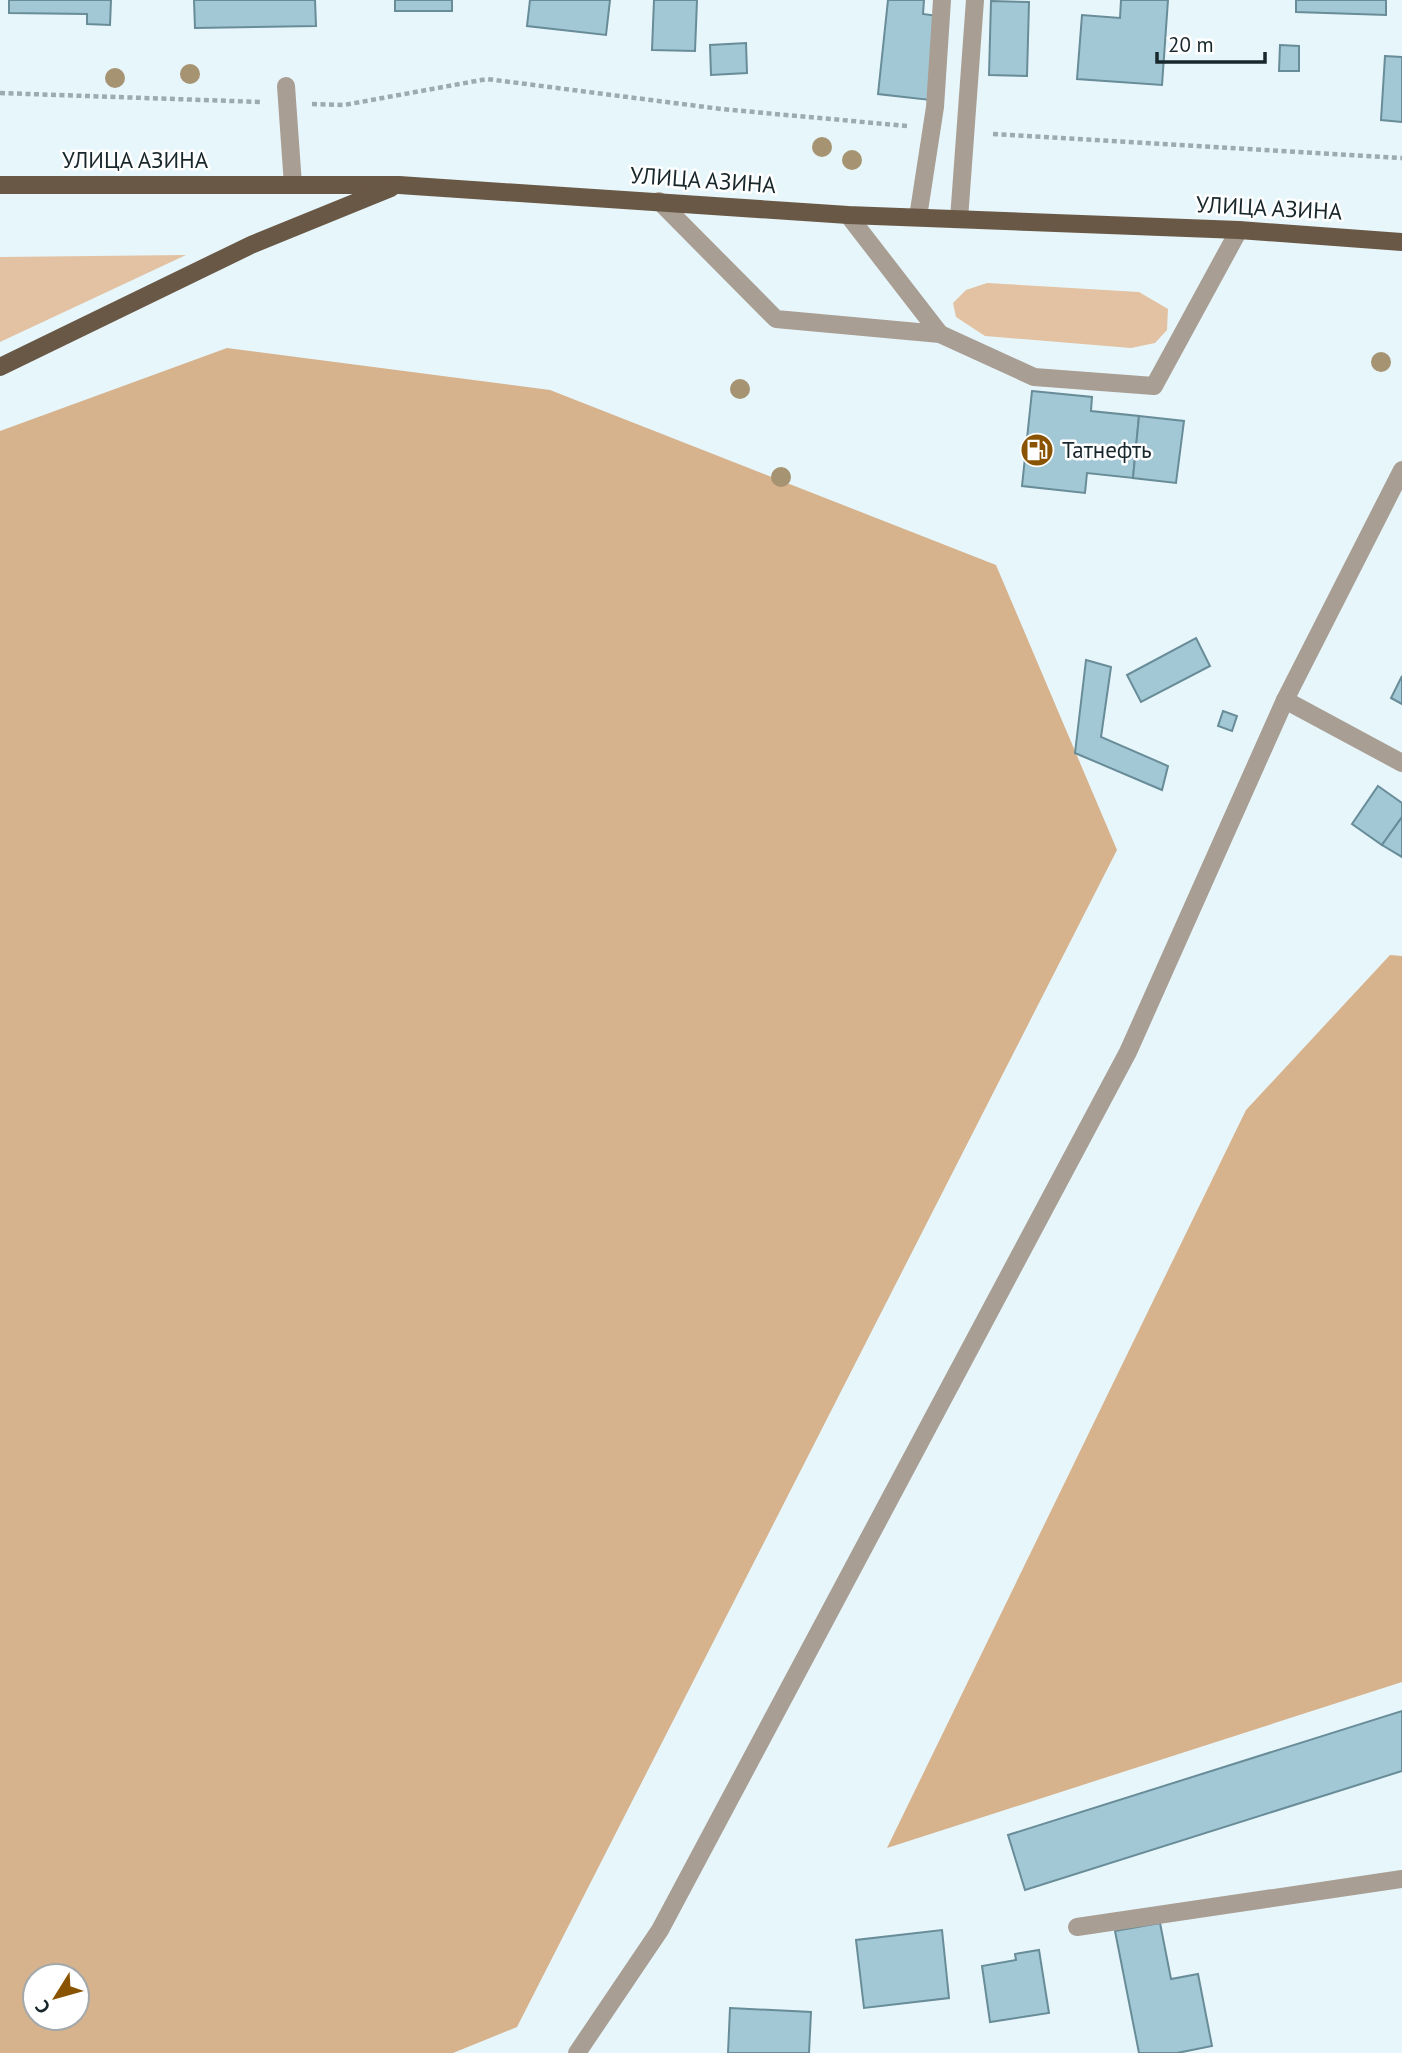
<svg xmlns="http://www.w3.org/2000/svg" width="1402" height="2053" viewBox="0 0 1402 2053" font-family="'PT Sans',sans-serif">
<rect width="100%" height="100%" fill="#e7f6fb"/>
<g fill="#e2c2a2">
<polygon points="186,255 0,342 0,257"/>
<polygon points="987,283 1139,292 1168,309 1167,330 1155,343 1131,348 985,336 956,317 953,303 966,290"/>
</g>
<g fill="#d6b28d" fill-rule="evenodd">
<path d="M227,348l323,42 446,175 121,285 -600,1177 -64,26h-453v-1622zM35,1976h42v42h-42z"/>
<polygon points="1390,955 1402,956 1402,1682 887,1848 1246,1110"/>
</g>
<g fill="#a3c8d5" stroke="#688c98" stroke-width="2">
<polygon points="9,0 111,0 110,25 87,24 87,14 9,13"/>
<polygon points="194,0 315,0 316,26 195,28"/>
<rect x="395" y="0" width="57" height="11"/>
<polygon points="530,0 610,0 606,35 527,26"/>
<polygon points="654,0 697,0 695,51 652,50"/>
<polygon points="888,0 924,0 923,14 938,16 930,100 878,94"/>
<polygon points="1121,0 1168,0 1162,85 1077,79 1082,15 1120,18"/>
<polygon points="1296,0 1386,0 1386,15 1296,12"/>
<polygon points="991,1 1029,2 1027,76 989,75"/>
<polygon points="746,43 747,73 711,75 710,45"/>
<polygon points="1280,45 1299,46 1299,71 1279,71"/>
<polygon points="1385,56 1402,57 1402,122 1381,120"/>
<polygon points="1032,391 1092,397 1091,411 1139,416 1133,478 1087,473 1085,493 1022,486"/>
<polygon points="1139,416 1184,421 1176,483 1133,478"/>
<polygon points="1196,638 1210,666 1141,702 1127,675"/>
<polygon points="1086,660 1111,667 1101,737 1168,766 1162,790 1075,753"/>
<polygon points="1402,676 1402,704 1391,698"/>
<polygon points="1223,711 1237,716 1232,731 1218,726"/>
<polygon points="1378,786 1402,803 1402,817 1382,845 1352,824"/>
<polygon points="1402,817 1402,857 1382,845"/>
<polygon points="1402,1711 1402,1771 1025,1890 1008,1835"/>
<polygon points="1160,1923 1171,1979 1198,1974 1212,2046 1177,2053 1139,2053 1115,1931"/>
<polygon points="942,1930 949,1998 864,2008 856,1940"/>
<polygon points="1039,1950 1049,2013 990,2022 982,1966 1016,1960 1015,1954"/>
<polygon points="730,2008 811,2012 809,2053 728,2053"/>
</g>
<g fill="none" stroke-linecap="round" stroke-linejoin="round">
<g stroke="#9cabb0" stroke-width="4.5" stroke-dasharray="5 3.5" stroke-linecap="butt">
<polyline points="0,93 261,102"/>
<polyline points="312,104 344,105 487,79 721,109 907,126"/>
<polyline points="993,134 1402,158"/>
</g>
<g stroke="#a89e93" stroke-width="18">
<polyline points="286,86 293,185"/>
<polyline points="659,201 776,319 940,334 1034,377 1154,386 1239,230"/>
<polyline points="848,215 940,334"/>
<polyline points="918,217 935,107 942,0"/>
<polyline points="959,219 975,0"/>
<polyline points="1285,700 1402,763"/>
<polyline points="1077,1927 1402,1879"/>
</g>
<polyline stroke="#a89e93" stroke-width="18" points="577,2053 660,1930 1128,1052 1285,700 1402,470"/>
<g stroke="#6a5846" stroke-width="18">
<polyline points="0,185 399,185 848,215 1239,230 1402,242"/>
<polyline points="0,367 251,245 391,188"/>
</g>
</g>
<g fill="#a69371">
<circle cx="190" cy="74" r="10"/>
<circle cx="115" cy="78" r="10"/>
<circle cx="822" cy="147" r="10"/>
<circle cx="852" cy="160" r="10"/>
<circle cx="1381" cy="362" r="10"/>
<circle cx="740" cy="389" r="10"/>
<circle cx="781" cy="477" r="10"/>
</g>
<defs>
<symbol id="fuel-disc" viewBox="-11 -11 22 22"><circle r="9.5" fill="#895301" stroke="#fff"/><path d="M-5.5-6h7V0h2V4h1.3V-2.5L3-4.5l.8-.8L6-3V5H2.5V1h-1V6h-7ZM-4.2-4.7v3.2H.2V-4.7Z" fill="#fff"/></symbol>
</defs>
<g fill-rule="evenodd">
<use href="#fuel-disc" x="1018" y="431" width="38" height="38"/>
</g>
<g text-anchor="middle" stroke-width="5" stroke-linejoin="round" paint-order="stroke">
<g font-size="23" fill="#18272c" stroke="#fff">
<text x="135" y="168">УЛИЦА АЗИНА</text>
<text transform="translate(703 180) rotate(4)" y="8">УЛИЦА АЗИНА</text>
<text transform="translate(1269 208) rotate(3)" y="8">УЛИЦА АЗИНА</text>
</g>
<g font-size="23" fill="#18272c" stroke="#fff" text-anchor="start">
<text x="1062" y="458">Татнефть</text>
</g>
</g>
<g transform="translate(56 1997) rotate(233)"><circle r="33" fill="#ffffff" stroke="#a3a9ab" stroke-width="2"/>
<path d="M0-5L12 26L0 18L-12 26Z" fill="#895301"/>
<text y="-10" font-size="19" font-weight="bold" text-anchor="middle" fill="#18272c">С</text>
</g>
<path d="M1157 52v10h108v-10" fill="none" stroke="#18272c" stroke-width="3.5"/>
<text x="1168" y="52" font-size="21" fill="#18272c" stroke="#ffffff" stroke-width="5" paint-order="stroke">20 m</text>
</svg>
